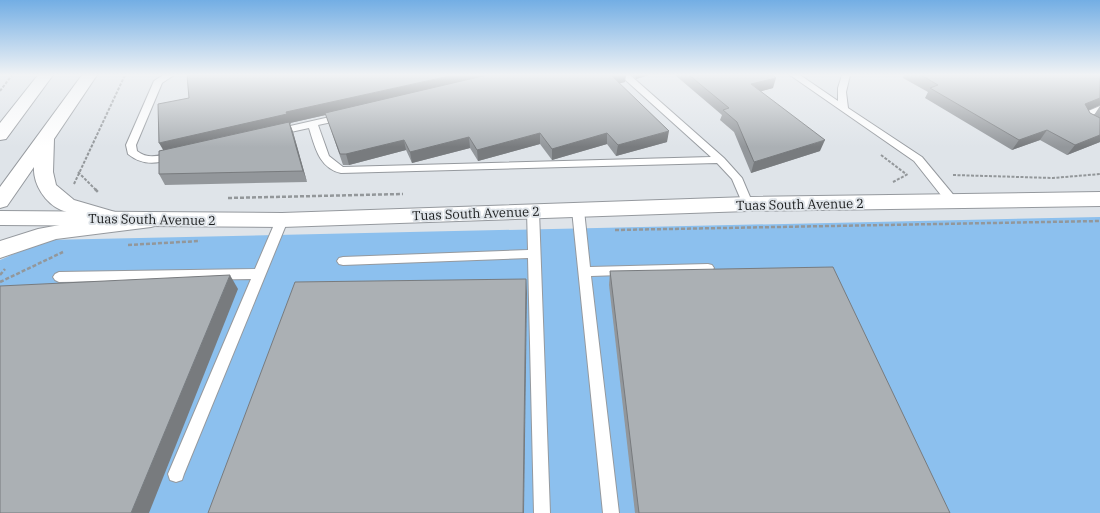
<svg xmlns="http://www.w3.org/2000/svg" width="1100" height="513" viewBox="0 0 1100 513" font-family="'IBM Plex Serif',serif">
<rect width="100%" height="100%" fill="#dfe4e9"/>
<polygon fill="#8cc0ee" points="1100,217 1100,513 0,513 0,260 46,240"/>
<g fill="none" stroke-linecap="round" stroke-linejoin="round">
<defs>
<g id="service">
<path d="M163,75h11l-12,8 -26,62 1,6c16,13 33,-3 41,5l-1,2c-18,5 -33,9 -49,-4l-2,-9 28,-64z"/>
<path d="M620,75h10l94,83 18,20 11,26 -1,3h-8l-12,-28 -15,-16 -376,10c-22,-5 -26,-26 -32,-45l-32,7 -5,-3 5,-3 66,-15 3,1v4l-28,6 11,31 14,11 368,-10z"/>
<polygon points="790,75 800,75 838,101 838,88 842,75 850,75 846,92 848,108 922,157 956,198 957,201 956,204 948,204 914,161"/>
<polygon points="1100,106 1100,112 1089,116 1100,123 1100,130 1083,122 1079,115"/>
<polygon points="578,206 584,210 590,267 708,264 712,265 714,268 712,271 708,272 591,276 619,513 603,513 572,210"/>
<polygon points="533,207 539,211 550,513 534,513 528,258 343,265 339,264 337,261 339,258 343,257 528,250 527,211"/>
<polygon points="282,216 288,220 184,474 182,480 176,482 170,480 168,474 251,279 59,282 55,280 53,277 55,274 59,272 255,269 276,220"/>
</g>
<polygon id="minor" points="1100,192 1100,206 748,211 282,227 0,225 0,211 282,213 748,197"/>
<g id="tertiary">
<polygon points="38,75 53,75 6,139 0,140 0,123"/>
<path d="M82,75h15l-43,64 -1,33 3,13 18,15 48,14 1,2 28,-3 7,2 3,5 -3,5 -7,2 -95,12 -56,19v-17l38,-12 54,-10c-10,-3 -21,-5 -31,-9 -16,-7 -28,-26 -27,-43l-27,39 -7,2v-21z"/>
</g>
</defs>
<use href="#service" stroke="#95999e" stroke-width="2"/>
<use href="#minor" stroke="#95999e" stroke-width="2"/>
<use href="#tertiary" stroke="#95999e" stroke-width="2"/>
<g stroke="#93979a" stroke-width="2" stroke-dasharray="3 1.5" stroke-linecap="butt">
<polyline points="0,91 12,75"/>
<polyline points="881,155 906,174"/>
<polyline points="78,172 96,190"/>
<polyline points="953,175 1053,178 1100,174"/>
<polyline points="893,182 908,174"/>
<polyline points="74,184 125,75"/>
</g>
<g stroke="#93979a" stroke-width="2.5" stroke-dasharray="4 2" stroke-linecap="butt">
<polyline points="95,189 99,193"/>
<polyline points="228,198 403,194"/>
<polyline points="615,230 1100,221"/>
<polyline points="128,245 200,241"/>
<polyline points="0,275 5,269"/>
<polyline points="0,282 63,252"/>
</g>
<use href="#service" fill="#fff" fill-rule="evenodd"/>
<use href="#minor" fill="#fff" fill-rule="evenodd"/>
<use href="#tertiary" fill="#fff" fill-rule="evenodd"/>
</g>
<g fill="#93979b">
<polygon points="632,75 649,75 636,79"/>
<polygon points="675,75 773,75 773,88 761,91 820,151 751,173 734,132 720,120 722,115"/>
<polygon points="904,75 1100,75 1100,105 1088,110 1090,113 1094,115 1100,106 1100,142 1067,155 1040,140 1012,150 925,98 928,92 903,78"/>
<polygon points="625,82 619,83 667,142 616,156 607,144 552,160 540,144 478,161 470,148 412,163 406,150 349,165 343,165 326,115 290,123 291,124 290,124 293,132 307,182 165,185 159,174 163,150 158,104"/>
<polygon points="610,271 950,513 635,513 609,285"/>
</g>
<g fill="#787b7e">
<polygon points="454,75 501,75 290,123 291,124 290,124 293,132 307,182 303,171 165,153 159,143 286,112"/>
<polygon points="610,75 626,75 625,82 610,86"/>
<polygon points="637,75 649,75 636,79"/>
<polygon points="776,78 773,88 748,95 751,84"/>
<polygon points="1100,98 1100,105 1078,115 1085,104"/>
<polygon points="1047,130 1040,140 1012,150 1019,140"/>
<polygon points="669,131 667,142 616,156 618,145"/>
<polygon points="540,133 540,144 478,161 477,150"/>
<polygon points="607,133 607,144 552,160 552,149"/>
<polygon points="1100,135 1100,142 1067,155 1075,145"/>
<polygon points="469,137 470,148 412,163 410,152"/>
<polygon points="404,140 406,150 349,165 346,154"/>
<polygon points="825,140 820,151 751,173 754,162"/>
<polygon points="230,275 238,289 149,513 131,513"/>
<polygon points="526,279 527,293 524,513 523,513"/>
</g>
<g fill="#abb0b4" stroke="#787b7e">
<polygon points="187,75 454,75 286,112 287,114 159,143 158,104 189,98"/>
<polygon points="487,75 611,75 669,131 618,145 607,133 552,149 540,133 477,150 469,137 410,152 404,140 346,154 340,154 325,113"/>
<polygon points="689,75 773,75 776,78 751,84 825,140 754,162 737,122 723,110 729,108"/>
<polygon points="921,75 1100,75 1100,98 1085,104 1090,113 1100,118 1100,135 1075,145 1047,130 1019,140 930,88 938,85"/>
<polygon points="289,122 303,171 159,174 159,151"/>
<polygon points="833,267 950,513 639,513 610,271"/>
<polygon points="230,275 131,513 0,513 0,286"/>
<polygon points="526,279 523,513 208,513 295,282"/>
</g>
<linearGradient id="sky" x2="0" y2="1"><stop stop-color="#73aee4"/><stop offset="0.51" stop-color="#f1f3f5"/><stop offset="1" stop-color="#f1f3f5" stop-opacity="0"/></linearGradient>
<rect width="1100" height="147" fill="url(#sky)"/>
<g text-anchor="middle" stroke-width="4" stroke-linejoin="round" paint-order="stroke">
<g font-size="13" fill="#1b1d1e" stroke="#dfe4e9">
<text transform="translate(800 204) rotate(-1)" y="5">Tuas South Avenue 2</text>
<text transform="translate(476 213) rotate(-2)" y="5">Tuas South Avenue 2</text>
<text transform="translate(152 219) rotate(1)" y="5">Tuas South Avenue 2</text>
</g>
</g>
</svg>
